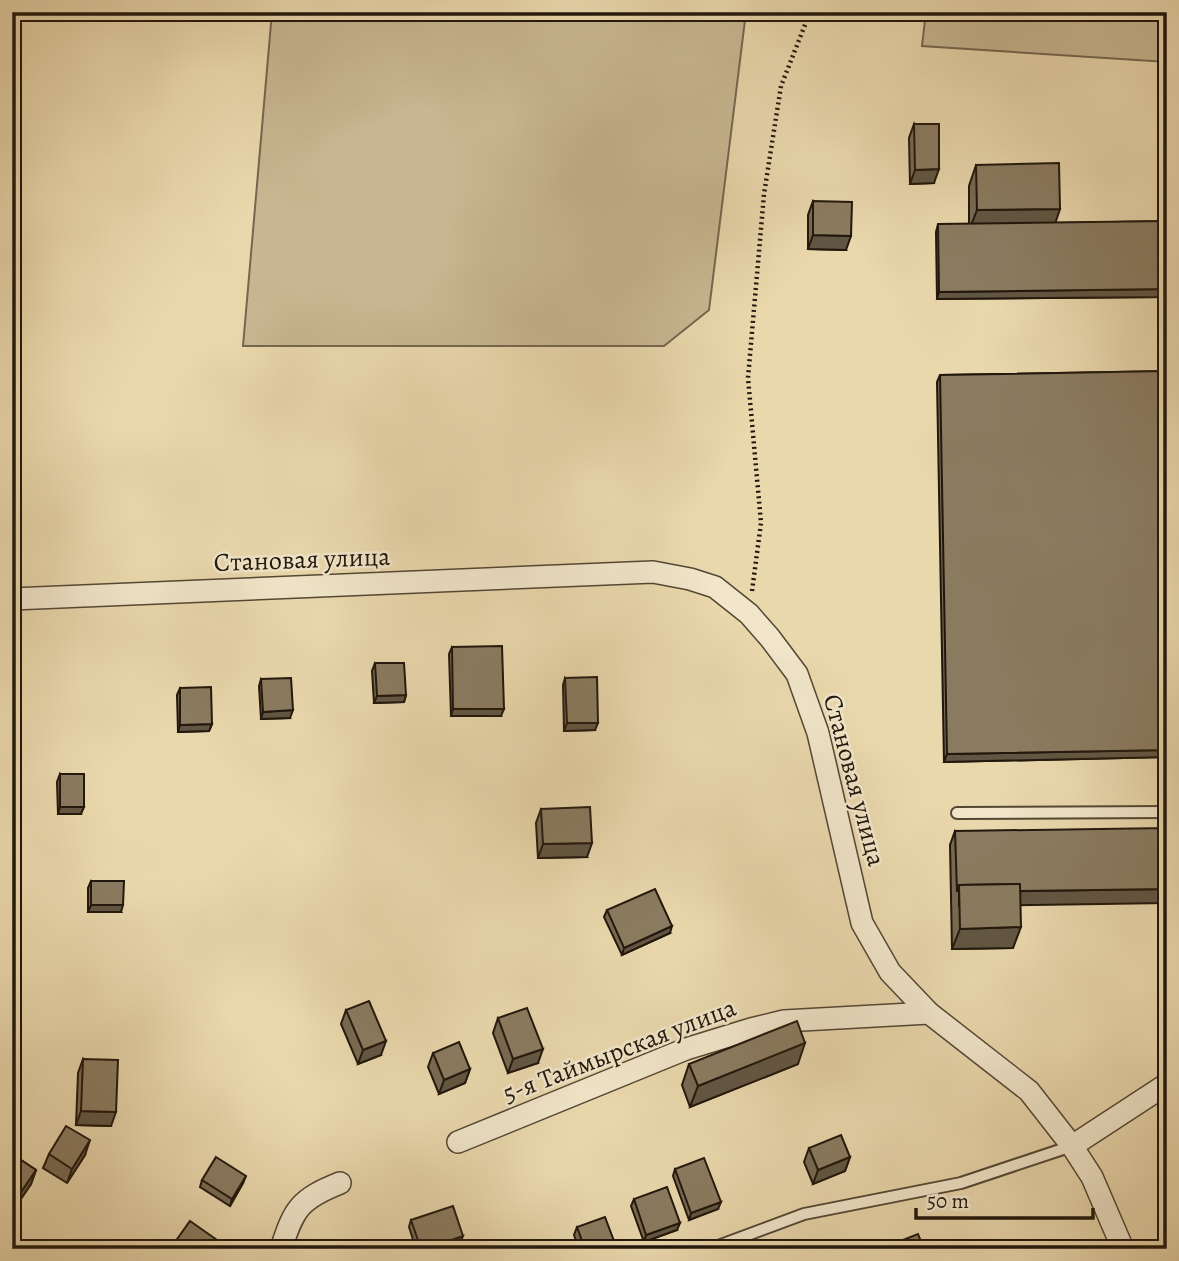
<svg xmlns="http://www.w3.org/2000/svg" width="1179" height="1261" viewBox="0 0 1179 1261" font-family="Alegreya,serif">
<rect width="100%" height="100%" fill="#ead8ad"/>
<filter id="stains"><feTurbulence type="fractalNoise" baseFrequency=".00286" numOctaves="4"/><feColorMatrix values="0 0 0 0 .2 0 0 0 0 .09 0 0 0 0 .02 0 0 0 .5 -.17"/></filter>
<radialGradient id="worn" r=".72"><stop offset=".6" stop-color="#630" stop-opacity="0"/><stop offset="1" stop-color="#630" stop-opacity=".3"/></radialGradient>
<g fill="#c8b792" stroke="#74674f" stroke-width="2">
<polygon points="272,12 746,12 709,310 664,346 243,346"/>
<polygon points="926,12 1167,12 1167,62 922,46"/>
</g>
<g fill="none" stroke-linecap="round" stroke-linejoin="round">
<defs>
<g id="lane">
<polyline points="957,813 1167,812"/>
<polyline points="710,1249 804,1214 961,1183 1072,1146"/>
</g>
<g id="street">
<polyline points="12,599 653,572 690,579 715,587 749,614 770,638 797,674 818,733 862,923 890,972 929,1013 1029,1091 1072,1146 1092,1177 1123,1249"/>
<polyline points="458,1142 686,1049 751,1029 784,1021 929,1013"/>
<polyline points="1072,1146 1167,1084"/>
<path d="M281,1249c13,-41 19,-50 59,-66"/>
</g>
</defs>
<use href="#lane" stroke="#534734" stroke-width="14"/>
<use href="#street" stroke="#534734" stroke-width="24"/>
<polyline stroke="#21170c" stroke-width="4.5" stroke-dasharray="2 3.5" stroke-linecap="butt" points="752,591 761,523 748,378 764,194 781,86 810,12"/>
<use href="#lane" stroke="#f1e6ca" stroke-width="10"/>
<use href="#street" stroke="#f1e6ca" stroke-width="21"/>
</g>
<g fill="#776a53" stroke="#21170c" stroke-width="2">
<polygon points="914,124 934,183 910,184 909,138"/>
<polygon points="976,165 1055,223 1167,221 1167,297 937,299 936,232 938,224 969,224 969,186"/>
<polygon points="813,201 846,250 808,249 808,215"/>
<polygon points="1167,371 1167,757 944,762 937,382 940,375"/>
<polygon points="452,647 501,716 451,716 449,654"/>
<polygon points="375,663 406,695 404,702 374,703 372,671"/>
<polygon points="565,678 595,730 564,731 563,685"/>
<polygon points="261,679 290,718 261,719 259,686"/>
<polygon points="180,688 212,724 209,731 178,732 177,695"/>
<polygon points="60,774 81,814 58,814 57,782"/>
<polygon points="541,809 587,857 538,858 536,823"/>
<polygon points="955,831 1020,905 1013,948 952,949 950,845"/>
<polygon points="91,881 121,912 88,912 88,888"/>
<polygon points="607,910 670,933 622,955 604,917"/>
<polygon points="346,1010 381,1055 358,1064 341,1024"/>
<polygon points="498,1018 538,1063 508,1073 493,1033"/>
<polygon points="433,1053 470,1069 465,1083 439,1094 428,1067"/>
<polygon points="83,1059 111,1126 76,1125 78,1073"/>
<polygon points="689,1064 798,1064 690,1107 682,1085"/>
<polygon points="809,1148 850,1157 845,1171 813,1184 804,1162"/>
<polygon points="12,1154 36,1170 31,1184 16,1206 12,1203"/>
<polygon points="49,1154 85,1155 67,1183 43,1168"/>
<polygon points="675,1169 718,1209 689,1220 673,1176"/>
<polygon points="202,1180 243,1183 230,1206 200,1187"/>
<polygon points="634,1199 677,1230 644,1242 631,1206"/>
<polygon points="411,1220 460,1243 444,1249 416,1249 409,1227"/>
<polygon points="577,1227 617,1249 579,1249 574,1235"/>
</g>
<g fill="#615643" stroke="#21170c" stroke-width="2">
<polygon points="939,169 934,183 910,184 915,170"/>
<polygon points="1060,209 1053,230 969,231 977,210"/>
<polygon points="813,235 851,236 846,250 808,249"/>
<polygon points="1167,289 1167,297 937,299 939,292"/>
<polygon points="406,695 404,702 374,703 377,696"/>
<polygon points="453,709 504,709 501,716 451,716"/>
<polygon points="293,710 290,718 261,719 263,712"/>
<polygon points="567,723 598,723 595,730 564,731"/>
<polygon points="212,724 209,731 178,732 180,725"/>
<polygon points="1167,750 1167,757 944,762 947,754"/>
<polygon points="60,807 84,807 81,814 58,814"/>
<polygon points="592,843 587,857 538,858 543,844"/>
<polygon points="1167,889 1167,903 959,906 959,892"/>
<polygon points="91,905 123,905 121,912 88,912"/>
<polygon points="672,926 670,933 622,955 624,948"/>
<polygon points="1021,927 1013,948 952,949 960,929"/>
<polygon points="386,1041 381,1055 358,1064 363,1050"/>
<polygon points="805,1043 798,1064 690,1107 698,1086"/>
<polygon points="543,1049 538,1063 508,1073 513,1059"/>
<polygon points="470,1069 465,1083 439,1094 444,1080"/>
<polygon points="81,1111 116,1112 111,1126 76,1125"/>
<polygon points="90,1140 85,1155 67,1183 72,1169"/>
<polygon points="850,1157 845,1171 813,1184 818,1170"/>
<polygon points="36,1170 31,1184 16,1206 21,1192"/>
<polygon points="246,1176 243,1183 230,1206 232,1199"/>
<polygon points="721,1202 718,1209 689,1220 691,1213"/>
<polygon points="680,1223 677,1230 644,1242 646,1235"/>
<polygon points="463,1236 460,1243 444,1249 425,1249"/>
</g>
<g fill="#8a7b60" stroke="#21170c" stroke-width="2">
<polygon points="914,124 939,124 939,169 915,170"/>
<polygon points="1059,163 1060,209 977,210 976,165"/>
<polygon points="813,201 852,202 851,236 813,235"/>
<polygon points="1167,221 1167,289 939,292 938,224"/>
<polygon points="1167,371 1167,750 947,754 940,375"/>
<polygon points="502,646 504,709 453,709 452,647"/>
<polygon points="375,663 404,663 406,695 377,696"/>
<polygon points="597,677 598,723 567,723 565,678"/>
<polygon points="291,678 293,710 263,712 261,679"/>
<polygon points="211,687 212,724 180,725 180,688"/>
<rect x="60" y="774" width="24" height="33"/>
<polygon points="590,807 592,843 543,844 541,809"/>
<polygon points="1167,828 1167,889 1020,891 1020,884 959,885 957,892 955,831"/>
<polygon points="91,881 124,881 123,905 91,905"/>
<polygon points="1020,884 1021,927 960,929 959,885"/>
<polygon points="655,889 672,926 624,948 607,910"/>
<polygon points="369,1001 386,1041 363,1050 346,1010"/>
<polygon points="527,1008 543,1049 513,1059 498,1018"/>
<polygon points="797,1021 805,1043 698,1086 689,1064"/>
<polygon points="459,1042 470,1069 444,1080 433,1053"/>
<polygon points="83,1059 118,1060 116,1112 81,1111"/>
<polygon points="66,1126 90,1140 72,1169 49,1154"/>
<polygon points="841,1135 850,1157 818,1170 809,1148"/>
<polygon points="12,1154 36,1170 21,1192 12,1185"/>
<polygon points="216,1157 246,1176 232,1199 202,1180"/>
<polygon points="704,1158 721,1202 691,1213 675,1169"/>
<polygon points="667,1187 680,1223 646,1235 634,1199"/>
<polygon points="453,1206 463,1236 425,1249 421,1249 411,1220"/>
<polygon points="605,1217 617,1249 585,1249 577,1227"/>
<polygon points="190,1221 217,1240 211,1249 170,1249"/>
<polygon points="918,1234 924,1249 880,1249"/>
<polygon points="357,1240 360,1249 333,1249"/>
</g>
<g text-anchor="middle" stroke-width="5" stroke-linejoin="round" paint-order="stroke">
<g font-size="26" fill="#21170c" stroke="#f1e6ca">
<text transform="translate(302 559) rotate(-2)" y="9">Становая улица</text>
<text transform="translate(855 780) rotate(75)" y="9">Становая улица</text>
<text transform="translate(619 1050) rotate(-21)" y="9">5-я Таймырская улица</text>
</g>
</g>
<rect width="1179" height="1261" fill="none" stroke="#ead8ad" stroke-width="42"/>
<rect x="14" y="14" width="1151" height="1233" fill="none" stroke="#21170c" stroke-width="3.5"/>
<rect x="21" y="21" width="1137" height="1219" fill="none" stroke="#21170c" stroke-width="2"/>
<path d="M916 1208v10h177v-10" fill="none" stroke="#21170c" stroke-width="3.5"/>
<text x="927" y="1208" font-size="21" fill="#21170c" stroke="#f1e6ca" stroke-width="5" paint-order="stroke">50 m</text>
<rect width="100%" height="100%" filter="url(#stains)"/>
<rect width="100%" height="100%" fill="url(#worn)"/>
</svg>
